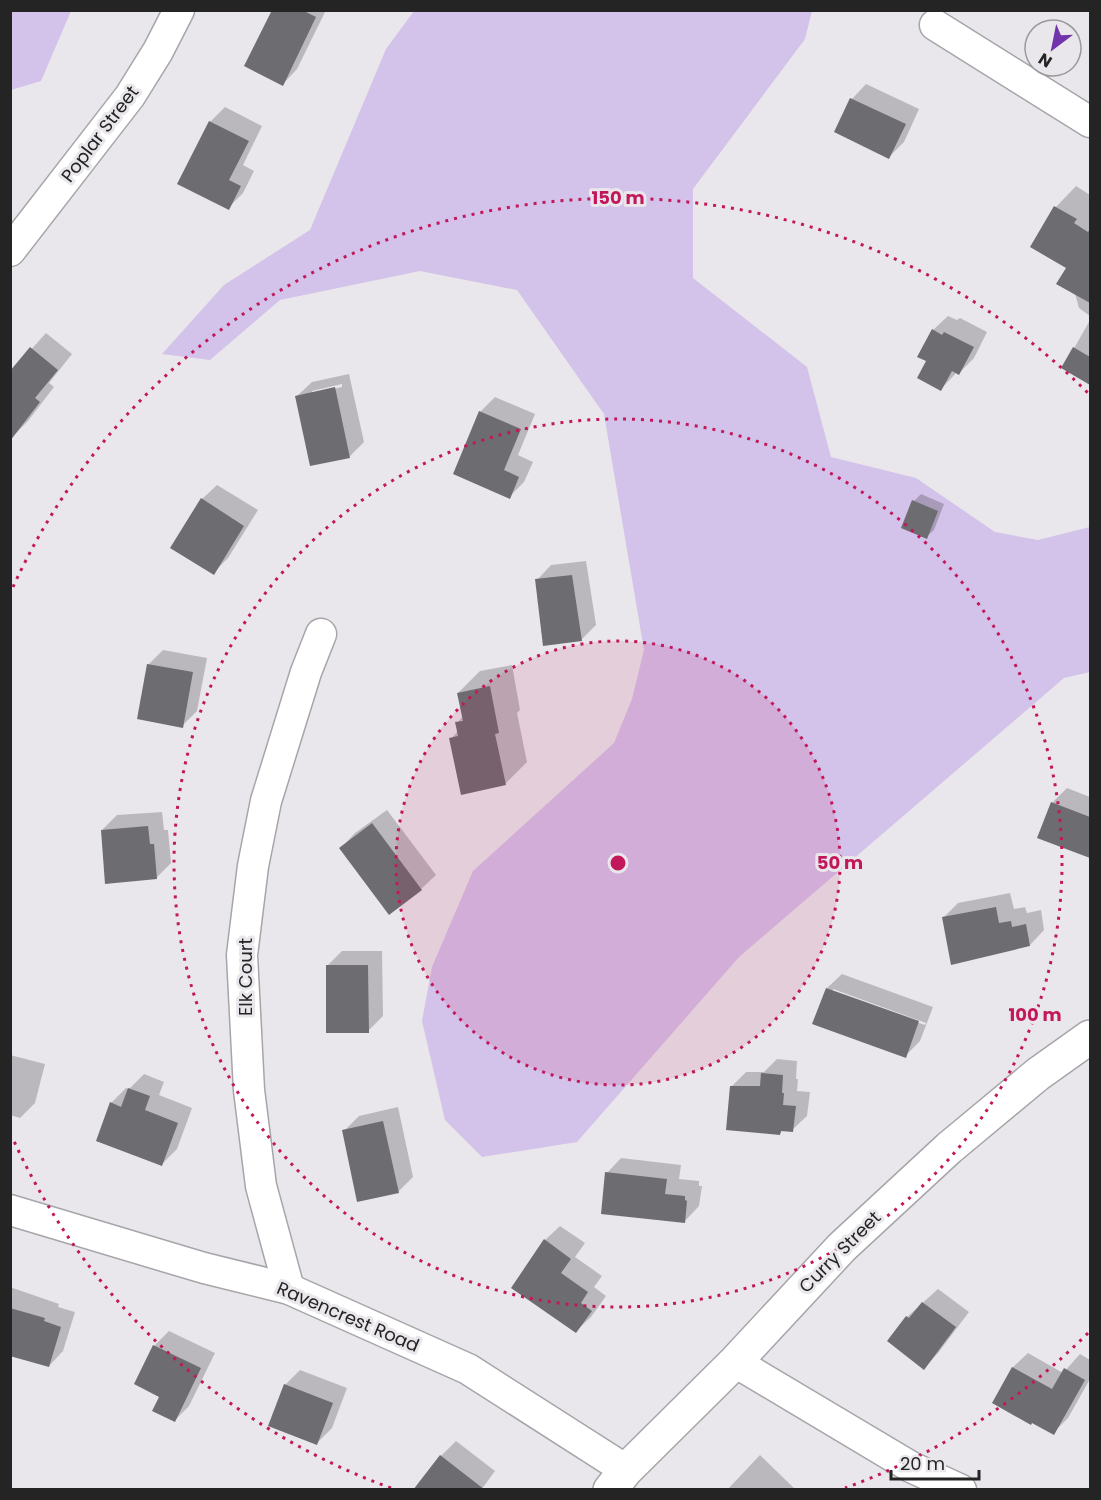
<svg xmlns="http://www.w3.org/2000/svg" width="1101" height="1500" viewBox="0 0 1101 1500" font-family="Poppins,sans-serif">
<rect width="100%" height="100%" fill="#e9e7eb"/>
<g fill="#d3c2e9">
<polygon points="11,10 71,11 41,81 11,90"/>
<polygon points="414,11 812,11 805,39 693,189 693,278 807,367 831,457 916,478 995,532 1038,540 1090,527 1090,672 1064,678 739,957 577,1142 482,1157 445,1120 422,1021 432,967 473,871 614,743 632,699 644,650 604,414 517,290 420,271 280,300 210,360 162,354 224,285 310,230 386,49"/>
</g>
<g fill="#0003" fill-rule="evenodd">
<polygon points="273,10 326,10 297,69 283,84"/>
<polygon points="866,84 919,109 904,142 889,157 852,99"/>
<polygon points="225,107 262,126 243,165 254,171 243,193 228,208 179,183 210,122"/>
<polygon points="1076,186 1090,195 1090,316 1079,308 1068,268 1032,246 1056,207"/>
<polygon points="948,316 957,320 960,318 987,332 974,358 959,373 957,372 941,389 928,360 933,330"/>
<polygon points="1090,320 1090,377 1086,381 1063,368"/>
<polygon points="46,333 72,354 49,383 54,387 28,421 13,436 10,373"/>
<path d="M349,374l15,68 -15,15 -52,-61 15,-14zM342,384v3l-30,7v-3z"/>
<polygon points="495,397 535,414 518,455 533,462 524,482 509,497 480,412"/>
<polygon points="217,485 258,510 228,558 213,573 202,499"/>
<polygon points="921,494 944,504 934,530 926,537 914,501"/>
<polygon points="586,561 596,625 581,640 537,580 551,565"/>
<polygon points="163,650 207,658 197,711 182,726 148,665"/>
<polygon points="512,665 520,710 517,713 527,762 505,784 451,739 458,731 457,723 463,716 458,693 480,671"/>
<polygon points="1067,788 1090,797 1090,857 1039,837 1052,803"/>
<polygon points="387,810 436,875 421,889 341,848 355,833"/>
<polygon points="162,812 164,830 168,830 171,863 156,878 102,830 117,815"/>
<polygon points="1010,893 1014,909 1025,907 1027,913 1041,910 1044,930 1030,945 943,918 958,903"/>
<polygon points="342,951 382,951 383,1016 368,1031 327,966"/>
<path d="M842,974l91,33 -13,34 -15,15 -78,-68zM833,989l93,34 -1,2 -92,-33z"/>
<polygon points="10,1055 45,1064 35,1103 20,1118 10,1115"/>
<polygon points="777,1059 797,1061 796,1079 798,1079 797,1091 810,1092 807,1116 792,1130 783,1130 780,1133 731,1087 746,1072 764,1072"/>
<polygon points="144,1074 164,1082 159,1095 192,1108 177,1149 162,1164 111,1103 126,1088 129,1089"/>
<polygon points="398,1107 413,1177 398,1192 344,1131 359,1116"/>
<polygon points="621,1158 681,1165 679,1179 699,1181 699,1186 702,1186 699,1206 685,1221 607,1173"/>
<polygon points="560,1226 585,1243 575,1257 602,1276 594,1287 606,1296 591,1317 576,1331 545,1240"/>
<polygon points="10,1287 59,1304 58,1307 75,1312 63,1351 49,1366 10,1356"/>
<polygon points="938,1289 969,1312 938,1353 924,1368 907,1317"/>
<polygon points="169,1331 215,1353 189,1406 175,1420 161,1396 136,1384 154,1346"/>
<polygon points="1028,1353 1063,1373 1080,1354 1090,1360 1090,1379 1068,1418 1053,1433 994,1402 1013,1367"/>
<polygon points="300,1370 347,1388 332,1428 317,1443 285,1385"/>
<polygon points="456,1441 495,1471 481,1490 415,1490 441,1456"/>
<polygon points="760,1455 796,1490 727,1490"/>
</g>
<g fill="#6d6c70">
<polygon points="272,10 302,10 316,17 283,86 244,66"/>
<polygon points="850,98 906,124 889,159 834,132"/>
<polygon points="209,121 249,141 229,180 241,186 229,210 177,184"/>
<polygon points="1054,206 1077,219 1074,223 1088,232 1090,229 1090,303 1056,284 1066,268 1030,247"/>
<polygon points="932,329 942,335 944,332 974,347 959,375 952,371 941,391 917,378 926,361 917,357"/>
<polygon points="30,347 58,370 35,398 40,402 10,441 10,371"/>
<polygon points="1073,347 1090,357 1090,385 1061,368"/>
<polygon points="335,387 350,458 310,466 295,396"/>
<polygon points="479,411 521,429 504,470 519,477 510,499 453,474"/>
<polygon points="201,498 244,526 214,575 170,548"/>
<polygon points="912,500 938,511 927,539 901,528"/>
<polygon points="572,575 582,641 543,646 535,579"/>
<polygon points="147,664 193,672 183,728 137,719"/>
<polygon points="490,686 499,733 495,734 506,785 461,795 449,738 458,736 455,722 463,721 457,693"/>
<polygon points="1051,802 1090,817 1090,858 1037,838"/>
<polygon points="372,823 422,890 389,915 339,848"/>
<polygon points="148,826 150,844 154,844 157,879 105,884 101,830"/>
<polygon points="996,907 999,923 1011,921 1012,927 1026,924 1030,946 951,965 942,917"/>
<polygon points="326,965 368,965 369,1033 326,1033"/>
<polygon points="826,988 919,1021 906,1058 812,1024"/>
<polygon points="761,1073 783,1075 782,1093 784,1093 783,1105 796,1106 793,1132 781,1131 780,1135 726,1130 730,1086 760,1086"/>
<polygon points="128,1088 150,1096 145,1110 178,1123 162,1166 96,1141 110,1102 121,1107"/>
<polygon points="383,1121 399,1193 357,1202 342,1130"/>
<polygon points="605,1172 667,1179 665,1194 685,1196 685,1200 687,1201 685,1223 601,1214"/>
<polygon points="544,1239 571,1259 561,1273 588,1292 581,1303 592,1311 576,1333 511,1288"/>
<polygon points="922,1302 956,1327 924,1370 887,1341 906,1316 909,1318"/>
<polygon points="10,1308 45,1318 44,1321 61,1327 49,1367 10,1356"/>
<polygon points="153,1345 201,1368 175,1422 152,1411 159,1397 134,1384"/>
<polygon points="1012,1367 1052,1389 1064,1368 1085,1380 1054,1435 1032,1423 1031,1425 992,1403"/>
<polygon points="284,1384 333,1403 317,1445 268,1426"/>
<polygon points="440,1455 485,1490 413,1490"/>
</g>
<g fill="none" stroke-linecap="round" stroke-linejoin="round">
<defs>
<g id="minor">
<polyline points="935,25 1090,122"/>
<polyline points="10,251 130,96 158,51 179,10"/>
<polyline points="10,1210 204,1268 289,1289 468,1369 626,1470"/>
<polyline points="289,1289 261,1186 249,1090 242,955 253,866 266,801 306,672 321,634"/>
<polyline points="735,1362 911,1467 961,1490"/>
</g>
<polyline id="tertiary" points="610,1490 626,1470 735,1362 842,1247 949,1148 1038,1074 1090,1037"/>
</defs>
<use href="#minor" stroke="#a6a5a9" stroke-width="33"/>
<use href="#tertiary" stroke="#a6a5a9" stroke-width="36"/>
<use href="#minor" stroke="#fff" stroke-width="30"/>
<use href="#tertiary" stroke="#fff" stroke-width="33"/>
</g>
<circle cx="618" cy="863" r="222" fill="#c2185b" fill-opacity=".12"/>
<g fill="none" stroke="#c2185b" stroke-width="3" stroke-dasharray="3 6">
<circle cx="618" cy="863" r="222"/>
<circle cx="618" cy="863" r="444"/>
<path d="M1088 1333A665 665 0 0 1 845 1488M391 1488A665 665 0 0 1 13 1139M13 587A665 665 0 0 1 1088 393"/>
</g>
<g text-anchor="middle" stroke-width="6" stroke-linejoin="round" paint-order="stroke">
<g font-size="18" fill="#252425" stroke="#e9e7eb">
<text transform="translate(100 134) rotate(-53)" y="6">Poplar Street</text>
<text transform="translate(246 977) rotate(-90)" y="6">Elk Court</text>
<text transform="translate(840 1252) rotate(-45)" y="6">Curry Street</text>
<text transform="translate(348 1317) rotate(23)" y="6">Ravencrest Road</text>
</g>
</g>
<circle cx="618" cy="863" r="9" fill="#c2185b" stroke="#e9e7eb" stroke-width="3"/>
<g font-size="18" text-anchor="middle" font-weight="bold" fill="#c2185b" stroke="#e9e7eb" stroke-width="6" stroke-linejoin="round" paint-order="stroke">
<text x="618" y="204">150 m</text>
<text x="840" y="869">50 m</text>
<text x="1035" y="1021">100 m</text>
</g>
<rect width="1101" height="1500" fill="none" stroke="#252425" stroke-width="24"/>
<g transform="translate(1053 48) rotate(212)"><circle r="28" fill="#e9e7eb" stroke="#9b999c" stroke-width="1.5"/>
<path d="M0-4.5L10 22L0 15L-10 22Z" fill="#7234aa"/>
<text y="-9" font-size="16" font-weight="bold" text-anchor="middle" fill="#252425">N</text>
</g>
<path d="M891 1470v9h88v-9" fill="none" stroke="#252425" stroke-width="3"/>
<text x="900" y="1470" font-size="18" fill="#252425" stroke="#e9e7eb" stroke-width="4.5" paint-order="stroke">20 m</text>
</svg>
